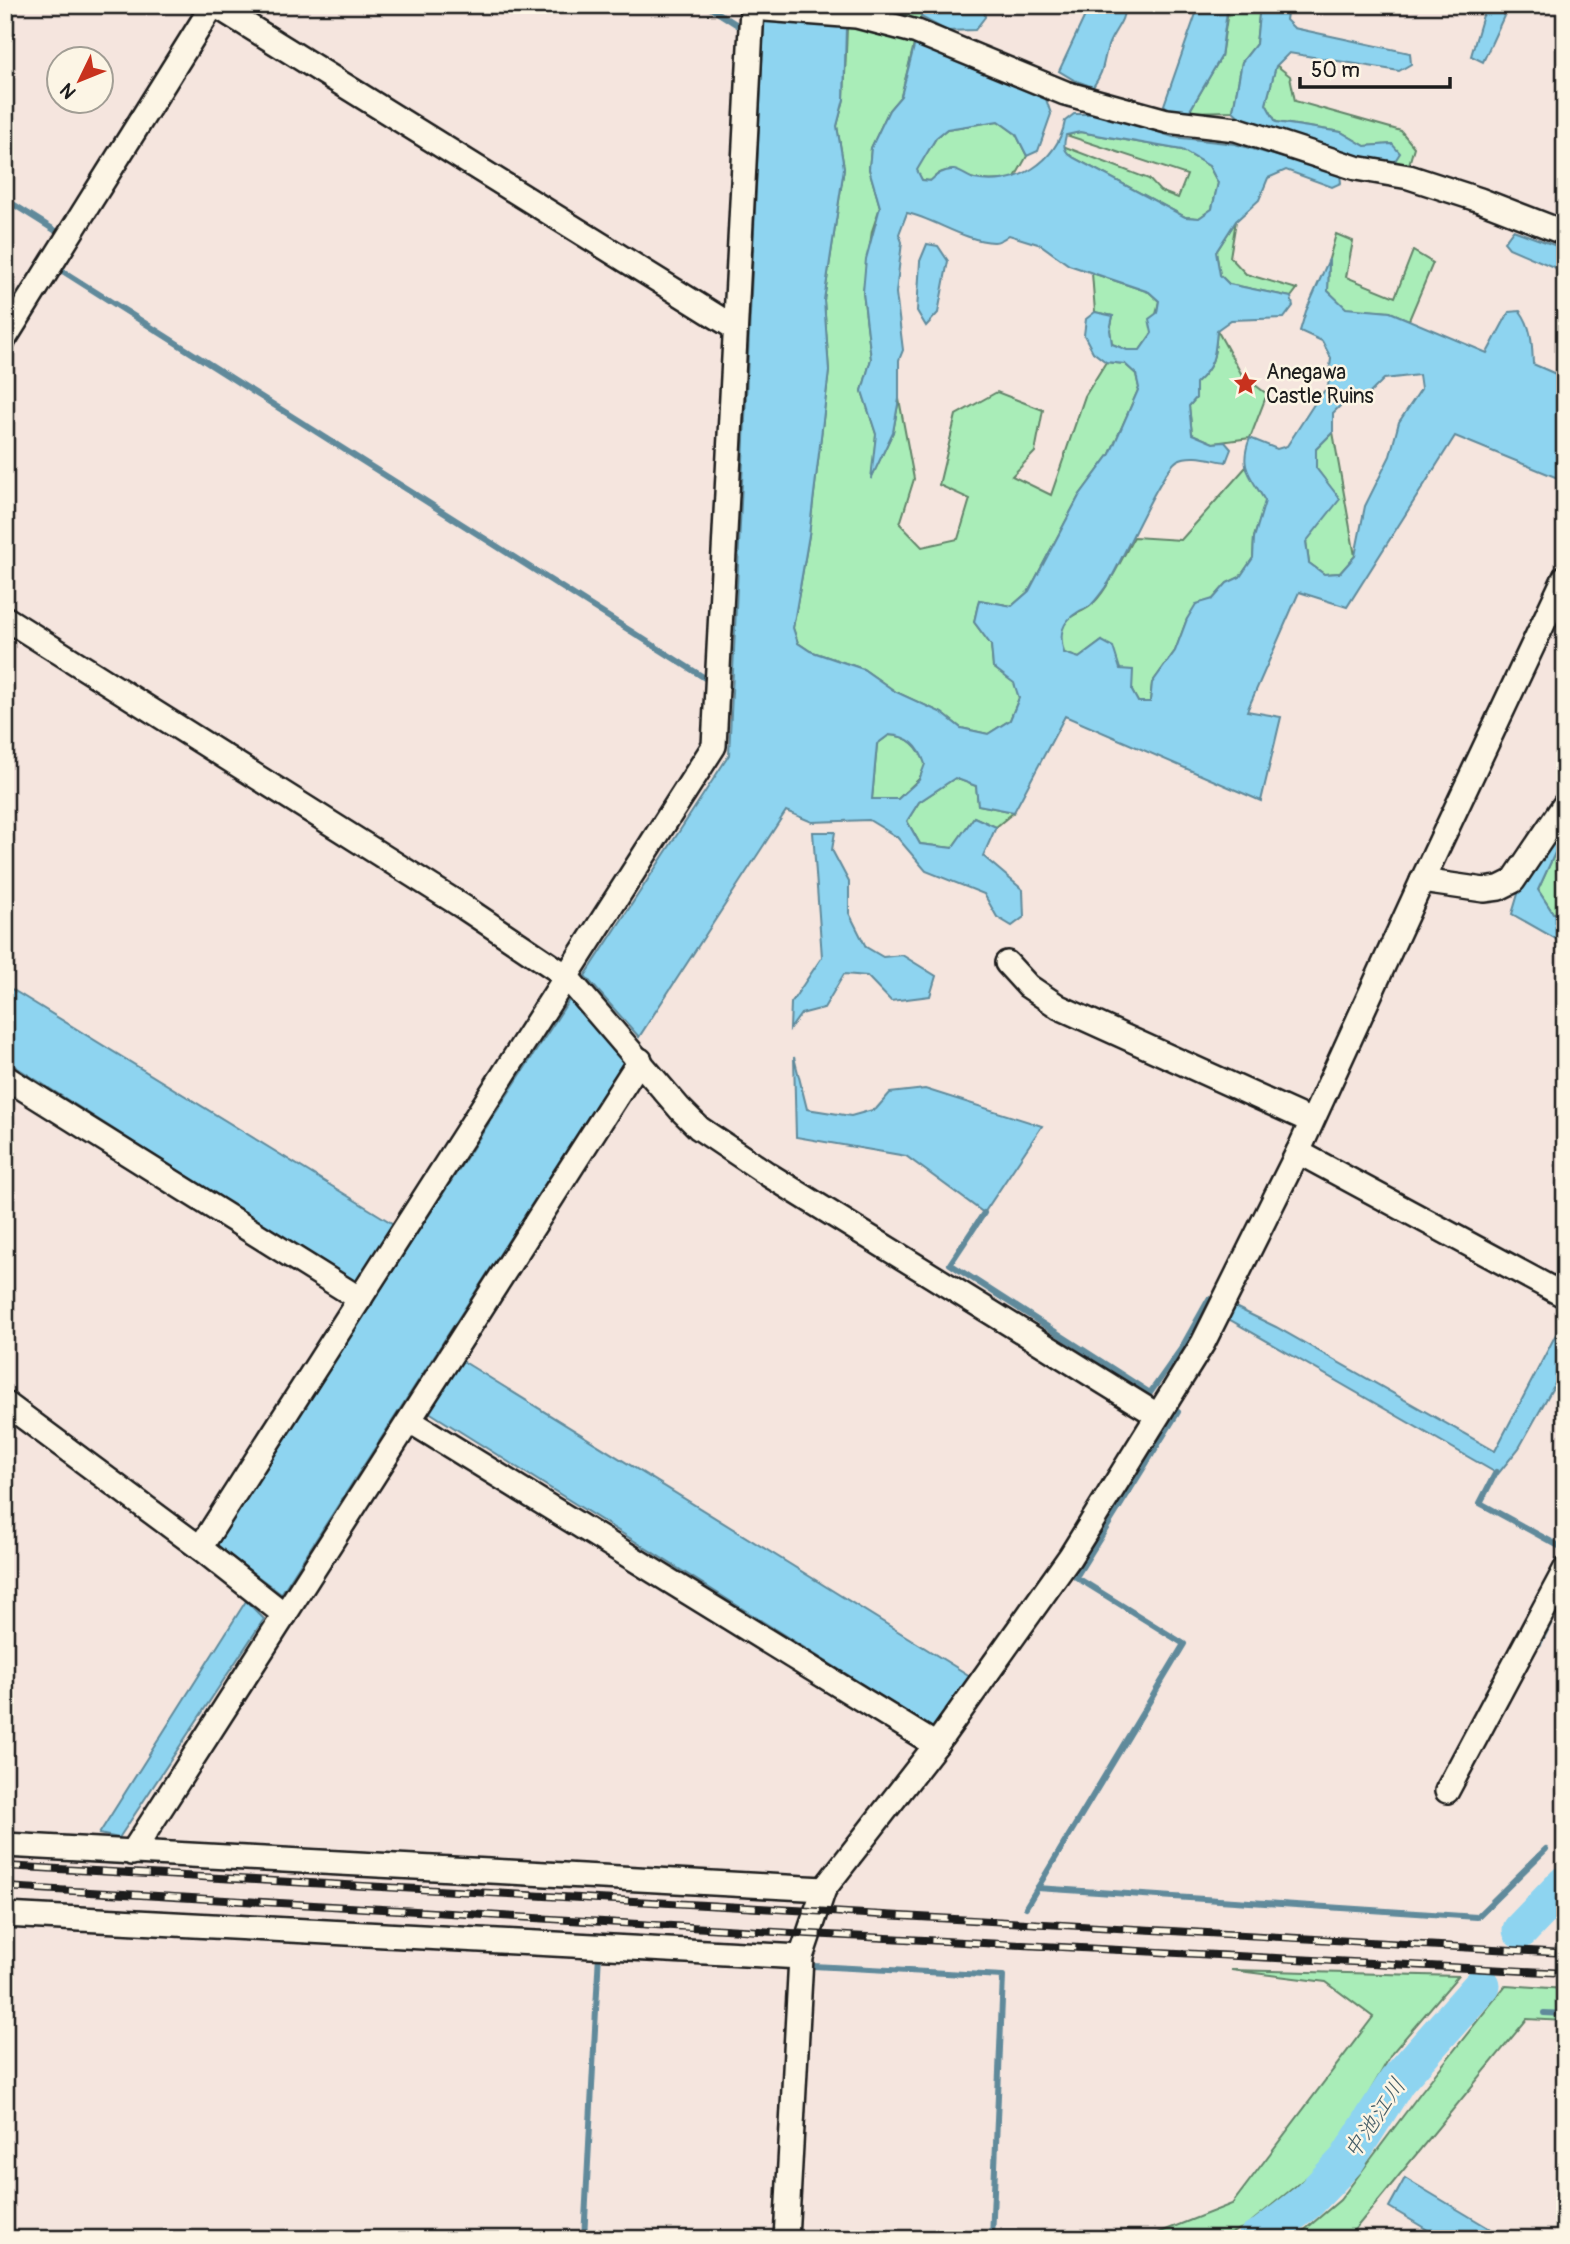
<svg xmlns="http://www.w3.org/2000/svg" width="1570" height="2244" viewBox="0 0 1570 2244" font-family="Pangolin,'Klee One',sans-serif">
<rect width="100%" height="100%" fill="#f5e5de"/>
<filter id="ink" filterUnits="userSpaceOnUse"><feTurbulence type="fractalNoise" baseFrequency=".0143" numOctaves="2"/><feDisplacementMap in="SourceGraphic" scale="14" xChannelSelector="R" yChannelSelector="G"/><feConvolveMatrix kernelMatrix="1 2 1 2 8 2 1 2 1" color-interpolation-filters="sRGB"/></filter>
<g filter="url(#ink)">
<g fill="#a9edb8" stroke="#62846a" stroke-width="2">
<polygon points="848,5 924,5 901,96 889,110 871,148 869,169 880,207 872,231 863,292 871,359 862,391 876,434 872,476 893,432 899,399 914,479 900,524 922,547 958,539 970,499 939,485 956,415 997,392 1043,410 1035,452 1012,476 1051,495 1085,396 1106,362 1125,364 1136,374 1139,388 1110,454 1079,496 1029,591 1012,606 979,600 974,622 991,645 993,667 1015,683 1019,698 1010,720 988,734 961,728 942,713 896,692 863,669 810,651 798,643 793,628 809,535 829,371 824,300 844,168 837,126 844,99"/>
<polygon points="1233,5 1260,5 1256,44 1242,62 1233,111 1189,112 1221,57 1228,11"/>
<polygon points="1276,65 1290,76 1295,101 1401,131 1414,147 1408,168 1393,164 1392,144 1365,146 1341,132 1276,122 1266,104"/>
<path d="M998,121l18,13 11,22 -13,23c-13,1 -26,3 -39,0 -19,-4 -29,-17 -44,2l-9,-1 -6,-10 20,-32 11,-9z"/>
<polygon points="1080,132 1182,150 1209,166 1218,183 1212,209 1199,218 1185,217 1074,158 1066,153 1063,146 1149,179 1160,191 1178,198 1187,175 1066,135"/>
<polygon points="1236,221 1230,257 1246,274 1297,289 1291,297 1229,284 1220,275 1216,252"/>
<polygon points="1336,234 1353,241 1346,277 1395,297 1413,251 1433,263 1409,320 1390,312 1346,309 1328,291 1329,259"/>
<polygon points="1092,273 1149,292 1159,301 1152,333 1140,350 1127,350 1112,344 1110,330 1113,316 1095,312"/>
<path d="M1217,330l25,45 25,19 -17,44 -37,5 -21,-9 -3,-28 7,-8v-15c19,-17 19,-29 21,-53z"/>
<polygon points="1333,432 1355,556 1340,573 1324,574 1309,563 1306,541 1339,499 1316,468 1316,449"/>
<path d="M1246,467l20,34 -12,36 -1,21 -13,19 -13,6 -14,16 -26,20 -12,32 -23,32 -2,19h-12l-6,-11 -1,-13 -11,-9 -18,-28 -23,17 -15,-5c-3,-10 -5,-17 -1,-27 5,-11 18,-13 26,-19 16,-11 35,-53 45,-70l47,3z"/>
<path d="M889,735c20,1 30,11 37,30l-7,14 -21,20h-26l5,-55z"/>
<polygon points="955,778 976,786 978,805 1014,812 996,827 974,817 952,848 920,844 907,821 919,802"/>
<polygon points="1565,831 1565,914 1553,913 1538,890"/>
<polygon points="1231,1970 1458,1976 1392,2053 1333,2156 1245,2227 1218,2239 1143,2239 1232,2204 1373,2017 1326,1982"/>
<polygon points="1506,1985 1565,1989 1565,2021 1527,2019 1347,2239 1294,2239 1340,2200 1421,2092"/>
</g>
<g fill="#8ed4f0" stroke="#608a9b" stroke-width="2" fill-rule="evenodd">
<polygon points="924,5 984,5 985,17 975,30 947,31 921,17"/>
<path d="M1090,5h35c0,17 -12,26 -17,41 -6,18 -3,24 -15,41l-19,-7 -15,-9z"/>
<polygon points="1199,5 1233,5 1227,11 1221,57 1189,112 1175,115 1164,105"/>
<polygon points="1260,5 1288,5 1286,20 1294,28 1410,53 1411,64 1399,71 1289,53 1276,66 1266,104 1276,122 1341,132 1365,146 1392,144 1400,153 1393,164 1353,157 1245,122 1233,111 1242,62 1256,44"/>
<polygon points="1486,5 1509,5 1483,62 1471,56"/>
<path d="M764,21l82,6 -2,72 -7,27 7,42 -20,132 5,71 -20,164 -16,93 5,15 12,8 53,18 33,23 46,21 19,15 27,6 22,-14 9,-22 -5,-15 -21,-16 -2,-22 -17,-23 5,-22 33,6 17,-15 50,-95 31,-42 29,-66 -3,-14 -11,-10 -19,-2 -13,-10 -9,-17 2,-16 9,-7 18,4 -3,14 2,14 15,6h13l12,-17 -3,-14 8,-6 2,-12 -10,-9 -80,-27 -28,-20 -32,-10c-4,3 -10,7 -15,7 -30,-1 -59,-23 -87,-29l-8,21 3,8 -6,51 7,57 -4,10v39l-6,33 -22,47 5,-45 -14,-43 9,-32 -8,-67 3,-33 14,-52 -11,-38 2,-21 18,-38 12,-14 15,-57 128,54 7,21 -13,37 -11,5 -11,-22 -18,-13 -51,8 -11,9 -19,32 5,10 8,1c6,-6 15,-12 24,-11 7,1 13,7 20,9 41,9 84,-17 91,-58l9,-7h29l70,23 62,7 105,30 1,9 -9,4 -46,-17 -18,8 -9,22 -23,21 -20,31 4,23 9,9 62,13 2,9 -9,12 -53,2 -14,10c-2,24 -2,36 -21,53v15l-7,8 3,28 21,9 12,-1 6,7 -5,13c-14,-2 -35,-9 -48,-2 -15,7 -56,101 -69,122 -5,7 -11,16 -17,22 -3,4 -9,5 -14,8 -17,10 -19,23 -14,41l15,5 23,-17 11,6 7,22 13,1 -1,21 6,11h12l2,-19 23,-32 12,-32 9,-15 17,-5 14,-16 13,-6 13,-19 1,-20 11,-37c-14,-25 -27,-33 -15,-63l27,11 10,-3 31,-48 10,-11 3,-29 -9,-17 -22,-10 6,-20 23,-52 -1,32 18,17 44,4 97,41 22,-41 11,-1c12,16 12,33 13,53l32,14v103l-110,-45 -108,171 -48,-15 -52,119 34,6 -20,84 -196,-85 -51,96 -36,-7 -2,-19 -21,-8 -36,24 -12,19 13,23 32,4 22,-31 22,10 -13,29 40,34 1,27 -12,9 -15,-9 -13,-23 -58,-23 -29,-34 -28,-17 -57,2 -26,-11 -147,226 -54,-61 144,-221zM1080,132l102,18 27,16 9,17 -6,26 -13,9 -14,-1 -111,-59c-11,-7 -11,-12 -8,-23zM1419,375l2,14 -22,33 -9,34 -25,50 -10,50 -15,17 -16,1 -15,-11 -3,-21 34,-43 -24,-31v-19l17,-17v-19l12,-12 18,-1 21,-21zM889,735c20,1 30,11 36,29l-6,16 -21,19h-26l5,-55z"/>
<polygon points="1513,230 1565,249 1565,272 1509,248 1504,242"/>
<polygon points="927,244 938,246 948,261 938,313 926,326 917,311 920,261"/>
<polygon points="1565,822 1565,831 1538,890 1553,913 1565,914 1565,944 1512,914 1521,884 1537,865"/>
<polygon points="813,832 835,832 832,850 849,882 849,913 866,947 883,957 902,955 936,976 930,996 891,1001 867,976 844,974 824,1008 801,1014 790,1029 791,1003 822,957"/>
<polygon points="5,985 395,1225 356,1284 5,1060"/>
<polygon points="571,997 624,1061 281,1594 215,1544"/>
<polygon points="794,1057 807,1109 851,1116 876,1109 890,1093 925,1089 1042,1126 984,1213 906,1156 796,1137"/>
<polygon points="1233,1306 1276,1327 1495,1451 1565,1317 1565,1366 1519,1448 1498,1474 1227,1318"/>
<polygon points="461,1360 970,1676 932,1728 429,1412"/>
<polygon points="246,1601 264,1619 119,1838 99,1834"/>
<polygon points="1405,2178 1507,2239 1443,2239 1389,2207"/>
</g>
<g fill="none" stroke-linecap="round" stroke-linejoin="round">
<g stroke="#608a9b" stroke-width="6">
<polyline points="706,5 739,26"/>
<polyline points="5,199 56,231"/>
<polyline points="61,270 708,680"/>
<polyline points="984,1213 950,1264 1150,1393 1181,1349 1209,1299"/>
<polyline points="1496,1472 1480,1503 1559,1546"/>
<polyline points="1539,1644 1549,1624"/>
<polyline points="1037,1888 1477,1917 1546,1849"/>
<polyline points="1026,1907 1184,1644 1076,1577 1178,1412"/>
<polyline points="813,1966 1003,1976 992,2239"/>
<polyline points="1544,2013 1565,2014"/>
<polyline points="584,2239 599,1953"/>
</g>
<g stroke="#8ed4f0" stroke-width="37">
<polyline points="1521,1930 1565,1884"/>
<polyline points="1256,2239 1264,2235 1308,2201 1347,2160 1397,2081 1482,1985"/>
</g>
<defs>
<g id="minor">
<polyline points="215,5 735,328"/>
<polyline points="753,5 752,8 856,16 917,32 1065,93 1167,121 1236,129 1356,168 1409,177 1480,200 1565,233"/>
<polyline points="5,338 213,5"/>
<polyline points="5,618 465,908 565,975 680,1109 699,1128 769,1175 1157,1415"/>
<polyline points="1422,881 1484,890 1499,888 1513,881 1565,804"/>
<polyline points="1007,963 1028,986 1059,1007 1311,1121"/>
<polyline points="5,1077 360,1299"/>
<polyline points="1298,1152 1565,1296"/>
<polyline points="5,1403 200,1548 285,1615"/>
<polyline points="410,1421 936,1745"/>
<polyline points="200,1548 714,746 752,8"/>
<polyline points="1447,1791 1565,1570"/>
<polyline points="5,1845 824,1889"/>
<polyline points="132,1853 640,1060"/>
<polyline points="5,1915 801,1957"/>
<polyline points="786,2239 801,1957 824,1889 936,1745 1070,1557 1203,1343 1298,1152 1422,881 1565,577"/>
</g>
</defs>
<use href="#minor" stroke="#1c1c1c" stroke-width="28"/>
<use href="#minor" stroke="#fcf5e5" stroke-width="23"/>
<defs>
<g id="rail">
<polyline points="5,1866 1565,1953"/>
<polyline points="5,1887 809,1934 1565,1973"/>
</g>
</defs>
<use href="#rail" stroke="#1c1c1c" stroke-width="8"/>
<use href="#rail" stroke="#fcf5e5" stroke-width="5" stroke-dasharray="16" stroke-linecap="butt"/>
</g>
</g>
<defs>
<symbol id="sight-bare" viewBox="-9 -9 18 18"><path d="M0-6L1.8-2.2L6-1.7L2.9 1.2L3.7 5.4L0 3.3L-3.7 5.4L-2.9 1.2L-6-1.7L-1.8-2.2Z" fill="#c8321e" stroke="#fcf5e5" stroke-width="2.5" paint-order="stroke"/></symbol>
</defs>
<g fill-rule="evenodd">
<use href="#sight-bare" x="1228" y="366" width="35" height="35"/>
</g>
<g text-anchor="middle" stroke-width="5" stroke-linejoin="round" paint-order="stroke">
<g font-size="21" fill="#1c1c1c" stroke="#fcf5e5" text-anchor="start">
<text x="1266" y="379">Anegawa<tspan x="1266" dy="24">Castle Ruins</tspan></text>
</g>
<g font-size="23" font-style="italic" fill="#445c66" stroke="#fcf5e5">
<text transform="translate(1374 2118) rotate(-56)" y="8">中池江川</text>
</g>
</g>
<rect width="1570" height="2244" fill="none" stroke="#fcf5e5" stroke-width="28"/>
<rect x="14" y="14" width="1542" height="2216" fill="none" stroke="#1c1c1c" stroke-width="2.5" filter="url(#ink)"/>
<g transform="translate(80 80) rotate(227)"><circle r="33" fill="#fcf5e5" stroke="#a29e95" stroke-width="2"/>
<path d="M0-5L12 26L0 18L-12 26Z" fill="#c8321e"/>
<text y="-10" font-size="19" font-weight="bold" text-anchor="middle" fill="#1c1c1c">N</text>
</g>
<path d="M1300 77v10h150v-10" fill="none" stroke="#1c1c1c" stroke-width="3.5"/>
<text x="1311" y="77" font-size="21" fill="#1c1c1c" stroke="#fcf5e5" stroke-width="5" paint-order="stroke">50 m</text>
</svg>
